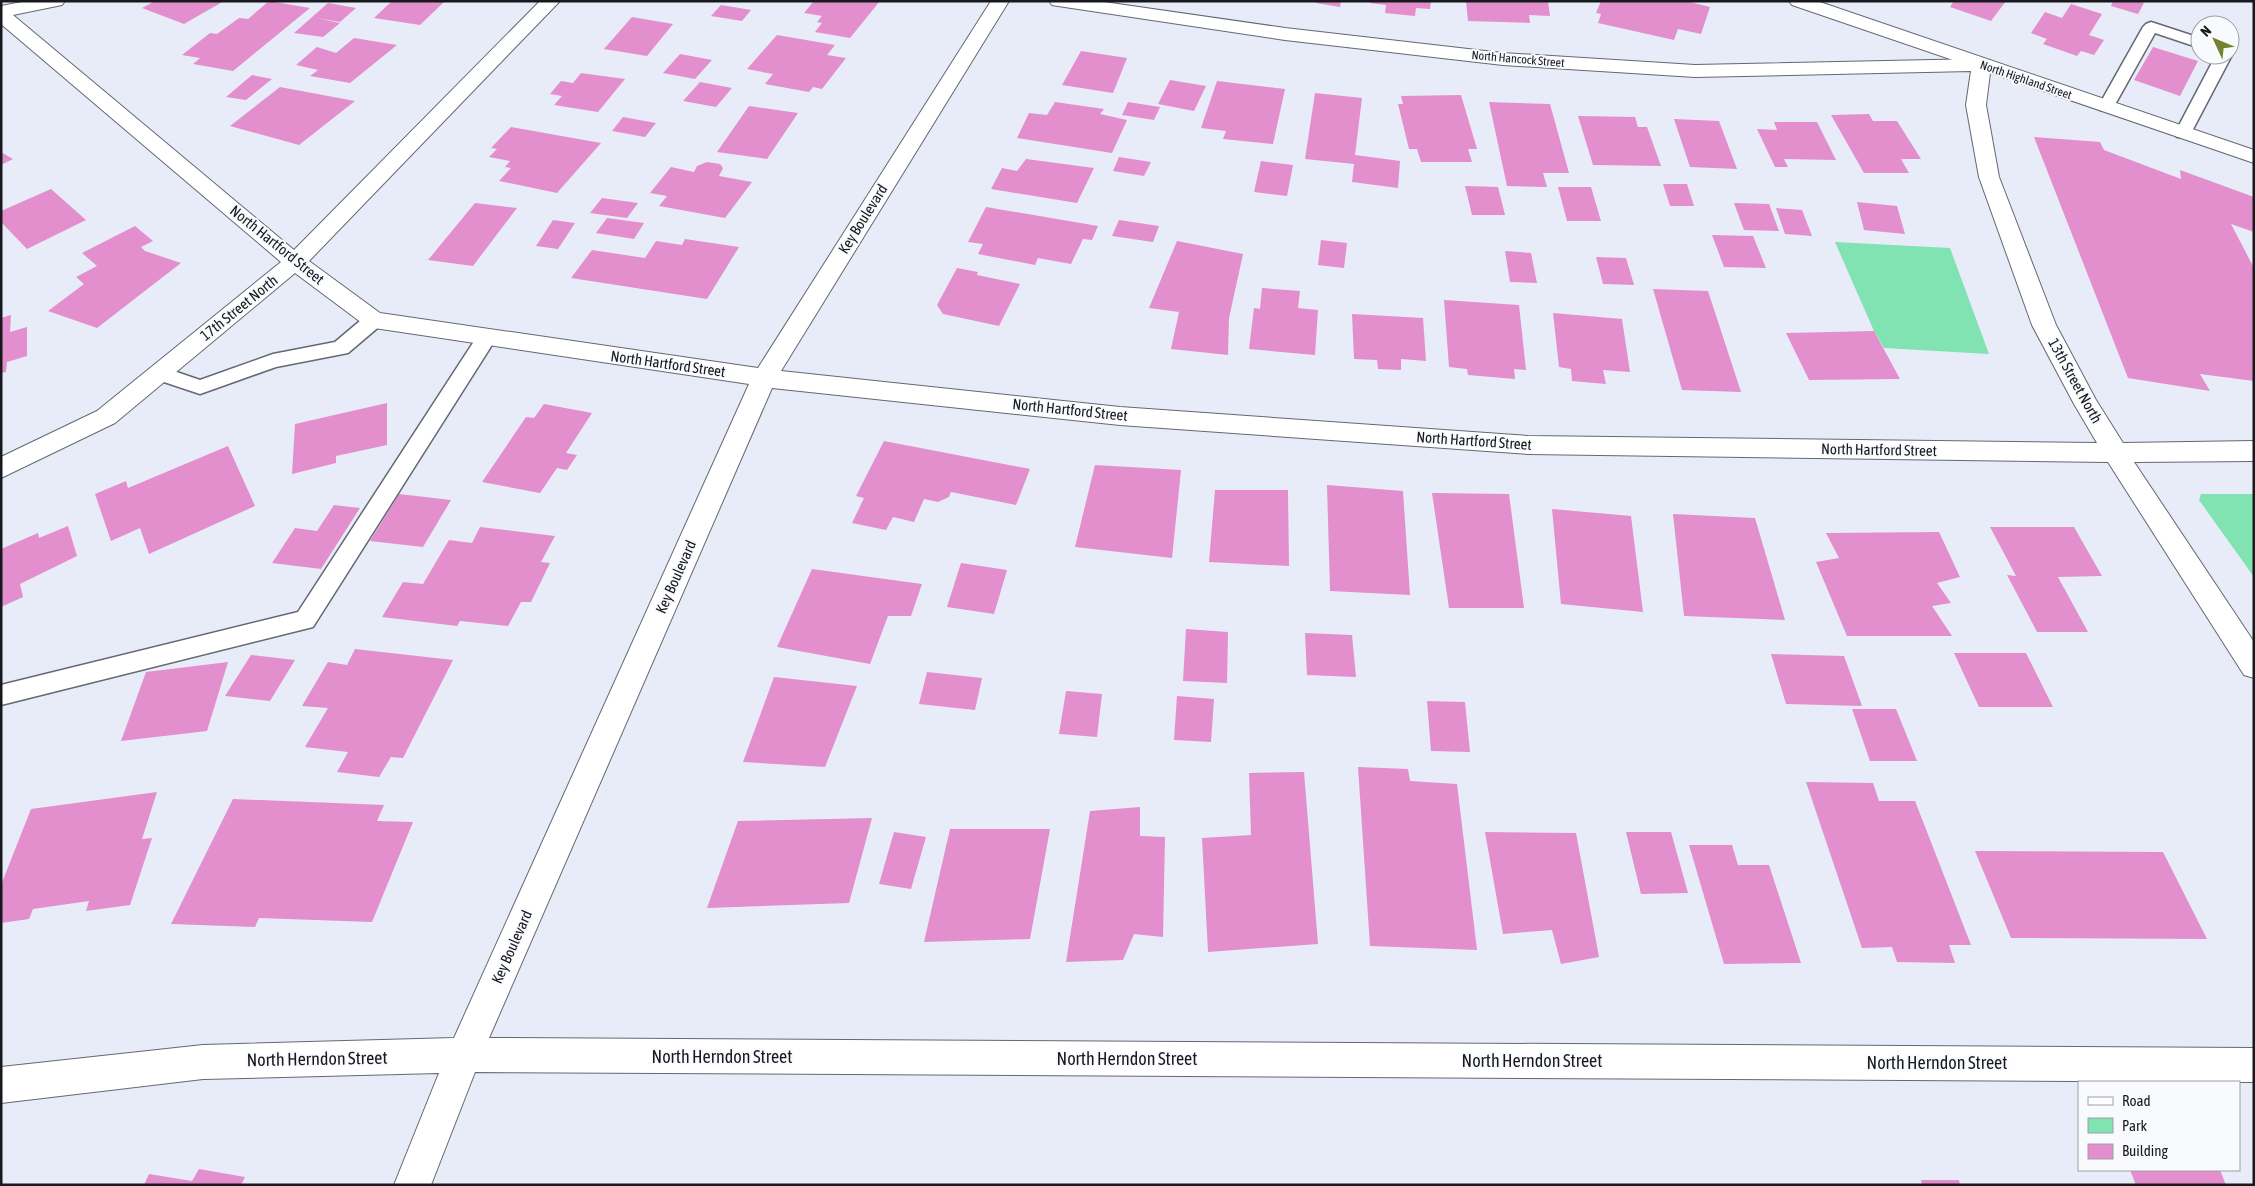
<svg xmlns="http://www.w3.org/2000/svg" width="2255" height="1186" viewBox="0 0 2255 1186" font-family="'Asap Condensed',sans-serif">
<rect width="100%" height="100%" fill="#e7ecf8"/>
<g fill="#81e3b1">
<polygon points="1835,242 1950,248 1989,354 1884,348 1874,331"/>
<polygon points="2201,494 2254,494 2254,577 2199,500"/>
</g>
<g fill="#e38fce">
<polygon points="155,1 224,1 184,24 142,8"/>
<polygon points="269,1 310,8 233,71 193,64 200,58 182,55 210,33 217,34 239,18 248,19"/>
<polygon points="392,1 445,1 420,25 374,18"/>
<polygon points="814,1 880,1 850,38 815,32 822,23 817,22 822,16 804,13"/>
<polygon points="1317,1 1341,1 1340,7 1316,3"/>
<polygon points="1371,1 1431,1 1430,9 1416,8 1415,16 1385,13 1386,5 1370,3"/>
<polygon points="1466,1 1548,1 1550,16 1529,15 1530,23 1468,21"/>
<polygon points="1601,1 1686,1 1710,7 1701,34 1678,29 1674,40 1598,23 1601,14 1596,13"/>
<polygon points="1954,1 2006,1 1991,21 1950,7"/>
<polygon points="2113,1 2138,1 2144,3 2138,14 2111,6"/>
<polygon points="328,3 356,8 340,22 316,18 340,23 323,37 294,33"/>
<polygon points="2071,4 2102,14 2089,35 2104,40 2094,55 2081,51 2077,56 2043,44 2047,39 2031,33 2045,12 2062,18"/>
<polygon points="721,5 751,10 742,21 711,16"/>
<polygon points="632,17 673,24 647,56 604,49"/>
<polygon points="777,35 835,45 827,55 846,58 822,89 813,87 809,92 765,84 773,74 747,69"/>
<polygon points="354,38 397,45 350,83 310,76 318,70 296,65 317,47 336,53"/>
<polygon points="2153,47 2198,61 2180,96 2134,80"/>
<polygon points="1081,51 1127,58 1113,93 1062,85"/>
<polygon points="680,54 712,60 695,79 663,73"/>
<polygon points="581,73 625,79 598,112 554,105 562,96 550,94 561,81 573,83"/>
<polygon points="252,75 272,79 246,100 226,97"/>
<polygon points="1170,80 1206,86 1194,111 1158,104"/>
<polygon points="1217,81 1285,89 1273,144 1223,139 1226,131 1201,128"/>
<polygon points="700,82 732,88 716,107 683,101"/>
<polygon points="280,87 355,101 299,145 230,126"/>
<polygon points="1315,93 1362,98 1355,155 1400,161 1398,188 1352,182 1354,164 1305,159"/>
<polygon points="1461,95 1477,149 1468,149 1472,162 1421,162 1417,149 1409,149 1398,104 1403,104 1401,96"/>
<polygon points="1055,102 1104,109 1100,114 1127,120 1112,153 1017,138 1029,113 1047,115"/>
<polygon points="1128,102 1160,107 1154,120 1122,115"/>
<polygon points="1489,102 1550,104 1569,173 1543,173 1547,187 1507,186"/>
<polygon points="749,106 798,113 767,159 717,152"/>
<polygon points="1869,114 1873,121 1897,121 1921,159 1901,159 1909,173 1864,173 1831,115"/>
<polygon points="1578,116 1635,117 1638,127 1647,127 1661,166 1593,165"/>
<polygon points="623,117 656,123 645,137 612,131"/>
<polygon points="1674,119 1719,121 1737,169 1690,167"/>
<polygon points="1774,122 1817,122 1836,160 1784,159 1788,167 1775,167 1757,129 1777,130"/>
<polygon points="511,127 601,143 557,193 499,181 511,168 505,167 510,161 489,157 497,149 491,148"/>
<polygon points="2034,137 2100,142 2104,150 2181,179 2180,170 2254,197 2254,232 2231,224 2254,268 2254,381 2200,374 2210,391 2128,378"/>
<polygon points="1,152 13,159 1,165"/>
<polygon points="1119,157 1151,162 1144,176 1113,171"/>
<polygon points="1026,159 1094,168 1077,203 991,189 1002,168 1017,171"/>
<polygon points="1261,161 1293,165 1287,196 1254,192"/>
<polygon points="707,162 720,164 723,168 719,176 752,182 725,218 659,206 667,196 650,193 671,167 694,172 697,166"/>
<polygon points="1663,184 1687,184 1694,206 1670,206"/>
<polygon points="1465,186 1498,187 1505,215 1472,215"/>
<polygon points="1558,187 1591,187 1601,221 1567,221"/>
<polygon points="51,189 86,220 27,249 1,222 1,211"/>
<polygon points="602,198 638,203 627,218 590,213"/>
<polygon points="1857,202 1897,206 1905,234 1864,230"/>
<polygon points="475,203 517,208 473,266 428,260"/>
<polygon points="1734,203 1769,204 1779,231 1744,230"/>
<polygon points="986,207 1098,226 1092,240 1083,239 1071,264 1038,258 1035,265 978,254 983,244 968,242"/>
<polygon points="1776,208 1802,210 1812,236 1785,234"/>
<polygon points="607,218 644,223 634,239 596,233"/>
<polygon points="553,220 575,223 558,249 536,246"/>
<polygon points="1119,220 1159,226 1153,242 1112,236"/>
<polygon points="135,226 153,241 141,247 145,251 181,263 97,328 48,311 84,284 76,277 97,266 82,253"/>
<polygon points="1712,235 1753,236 1766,268 1724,267"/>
<polygon points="685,239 739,247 707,299 571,278 592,250 645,258 656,241 682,245"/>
<polygon points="1321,240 1347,243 1344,268 1318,265"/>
<polygon points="1177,241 1243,254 1229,318 1228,355 1171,349 1179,312 1149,308"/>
<polygon points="1505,251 1531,253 1537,283 1510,282"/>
<polygon points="1596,257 1626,258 1634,285 1603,284"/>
<polygon points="957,268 978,272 977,275 1020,284 999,326 943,314 937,305"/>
<polygon points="1262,288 1300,291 1298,308 1318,310 1315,355 1249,349 1254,308 1260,309"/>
<polygon points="1653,289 1708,291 1741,392 1682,390"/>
<polygon points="1444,300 1519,305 1526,370 1514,369 1515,379 1468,375 1467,369 1449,367"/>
<polygon points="1553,313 1622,319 1630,372 1603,370 1606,384 1572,381 1571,369 1559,367"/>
<polygon points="1352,314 1423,318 1426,361 1401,359 1401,370 1378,369 1377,360 1354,359"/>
<polygon points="11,315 10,332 27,327 27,356 7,362 6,372 1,373 1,318"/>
<polygon points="1874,331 1900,379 1809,380 1786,333"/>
<polygon points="387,403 387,445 336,456 336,463 292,474 295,424"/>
<polygon points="544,404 592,413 566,453 577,455 567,470 557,468 540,493 482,482 526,417 534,418"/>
<polygon points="884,441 1030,469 1016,505 951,492 949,497 938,502 924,499 914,522 893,517 886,530 852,523 864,498 856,496"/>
<polygon points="228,446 255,506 149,554 140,528 111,541 95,494 126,481 128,488"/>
<polygon points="1095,465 1181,470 1172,558 1075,547"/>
<polygon points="1327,485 1403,491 1410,595 1330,591"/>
<polygon points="1215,490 1288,490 1289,566 1209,562"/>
<polygon points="1432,493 1509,494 1524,608 1449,608"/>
<polygon points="399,494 451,500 423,547 370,541"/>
<polygon points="334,505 360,508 321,569 272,563 295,528 317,531"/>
<polygon points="1552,509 1631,516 1643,612 1561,604"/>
<polygon points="1673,514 1755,518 1785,620 1684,616"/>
<polygon points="68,526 77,556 20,584 23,597 1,607 1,549 38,533 39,538"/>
<polygon points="480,527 555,536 541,562 550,563 531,602 521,602 508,626 460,621 457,626 382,617 403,582 423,584 449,540 472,543"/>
<polygon points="1990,527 2074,527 2102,576 2058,577 2088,632 2037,632 2007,575 2016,576"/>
<polygon points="1939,532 1960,577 1937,583 1951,603 1932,606 1952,636 1847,636 1816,562 1839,558 1826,533"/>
<polygon points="961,563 1007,570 994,614 947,607"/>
<polygon points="812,569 922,584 911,616 888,616 870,664 777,647"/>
<polygon points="1186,629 1228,632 1227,683 1183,681"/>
<polygon points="1305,633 1352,635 1356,677 1307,675"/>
<polygon points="355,649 453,660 403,758 391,757 379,777 337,772 348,752 305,747 328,708 302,706 328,662 347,665"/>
<polygon points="1954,653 2026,653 2053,707 1979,707"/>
<polygon points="1771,654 1844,656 1862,706 1786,704"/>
<polygon points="251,655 295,660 270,701 225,696"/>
<polygon points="228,662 207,731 121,741 146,672"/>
<polygon points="927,672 982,678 975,710 919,704"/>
<polygon points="774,677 857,686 825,767 743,762"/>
<polygon points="1066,691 1102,694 1097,737 1059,734"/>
<polygon points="1177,696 1214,699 1211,742 1174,740"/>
<polygon points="1427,701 1465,702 1470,752 1431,751"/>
<polygon points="1852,709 1896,709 1917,761 1870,761"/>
<polygon points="1358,767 1408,769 1410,781 1457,784 1477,950 1370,946"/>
<polygon points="1304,772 1318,944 1208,952 1202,838 1251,835 1249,773"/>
<polygon points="1806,782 1873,783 1879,801 1915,801 1971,945 1949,945 1955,963 1897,962 1892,947 1862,948"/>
<polygon points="157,792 142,839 152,838 130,905 86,911 89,901 33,909 29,919 1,923 1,885 31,809"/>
<polygon points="233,799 384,805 377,821 413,822 372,922 259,918 255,927 171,924"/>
<polygon points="1140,807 1140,836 1165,837 1163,937 1134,934 1123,960 1066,962 1090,811"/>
<polygon points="872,818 849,903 707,908 738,821"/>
<polygon points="950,829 1050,829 1030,939 924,942"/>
<polygon points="894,832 926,837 911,889 879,884"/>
<polygon points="1485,832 1576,833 1599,957 1561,964 1552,930 1503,934"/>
<polygon points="1626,832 1671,832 1688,893 1641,894"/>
<polygon points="1689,845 1732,845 1738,865 1769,865 1801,963 1724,964"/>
<polygon points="1975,851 2163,852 2207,939 2011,938"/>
<polygon points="199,1169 245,1177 241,1185 144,1185 149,1174 192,1181"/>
<polygon points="2130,1170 2220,1170 2226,1185 2136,1185"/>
<polygon points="1921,1180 1959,1180 1960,1185 1922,1185"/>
</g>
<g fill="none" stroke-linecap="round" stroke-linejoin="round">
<defs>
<g id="service">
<polygon points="2151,22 2200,38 2200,48 2155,33 2112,110 2100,110 2098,107 2143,27 2146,24"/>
<polygon points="2230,52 2232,55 2191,133 2189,137 2177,137 2175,133 2216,55 2230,55"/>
<polygon points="374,313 381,315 383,320 381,325 348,353 276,367 200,394 152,378 149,373 152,368 159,366 200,380 273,354 335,342 367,315"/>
<polygon points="487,330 494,332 497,337 313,627 1,705 1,685 298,612 480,332"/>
</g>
<polygon id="minor" points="27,1 65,1 62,5 13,15 294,250 540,1 560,1 309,261 380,313 758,368 991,1 1009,1 781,371 1120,407 1528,436 2097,443 2074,404 2032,325 1979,177 1966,105 1971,71 1695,77 1503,65 1285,40 1058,6 1052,5 1049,1 1097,1 1285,28 1503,53 1695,65 1981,59 1988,61 1991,65 1986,105 1999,177 2056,325 2096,400 2123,443 2254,441 2254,461 2134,462 2254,642 2254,678 2244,675 2108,462 1528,454 1120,425 772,388 489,1038 2254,1048 2254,1082 475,1072 431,1185 394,1185 439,1073 203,1079 1,1103 1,1067 203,1045 454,1038 749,384 374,328 366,326 295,273 115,423 1,478 1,457 97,411 281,262 1,24 1,6"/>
<polygon id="tertiary" points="1789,1 1817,1 2254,150 2254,163 1792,5"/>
</defs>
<use href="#service" stroke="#636871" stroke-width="3"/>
<use href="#minor" stroke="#636871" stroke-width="2"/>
<use href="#tertiary" stroke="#636871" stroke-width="2"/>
<use href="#service" fill="#fff" fill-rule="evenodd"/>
<use href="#minor" fill="#fff" fill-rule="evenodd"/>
<use href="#tertiary" fill="#fff" fill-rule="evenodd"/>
</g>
<g text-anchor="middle" stroke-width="4" stroke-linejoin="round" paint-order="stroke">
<g font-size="12" fill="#17191d" stroke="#f8fafe">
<text transform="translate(1518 59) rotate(5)" y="4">North Hancock Street</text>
<text transform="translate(2026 80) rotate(19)" y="4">North Highland Street</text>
</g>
<g font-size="15" fill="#17191d" stroke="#f8fafe">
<text transform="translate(863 219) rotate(-58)" y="5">Key Boulevard</text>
<text transform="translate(277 245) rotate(39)" y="5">North Hartford Street</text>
<text transform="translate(239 308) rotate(-39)" y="5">17th Street North</text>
<text transform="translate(668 364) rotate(8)" y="5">North Hartford Street</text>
<text transform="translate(2075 381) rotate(61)" y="5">13th Street North</text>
<text transform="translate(1070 410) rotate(6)" y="5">North Hartford Street</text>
<text transform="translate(1474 441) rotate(4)" y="5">North Hartford Street</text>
<text transform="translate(1879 450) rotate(1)" y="5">North Hartford Street</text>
<text transform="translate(676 577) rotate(-66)" y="5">Key Boulevard</text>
<text transform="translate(512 947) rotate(-66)" y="5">Key Boulevard</text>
</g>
<g font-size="18" fill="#17191d" stroke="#f8fafe">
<text x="722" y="1063">North Herndon Street</text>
<text transform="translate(317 1059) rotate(-1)" y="6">North Herndon Street</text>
<text x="1127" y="1065">North Herndon Street</text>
<text x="1532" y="1067">North Herndon Street</text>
<text x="1937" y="1069">North Herndon Street</text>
</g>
</g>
<rect width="2255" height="1186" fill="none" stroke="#17191d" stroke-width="5"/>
<rect x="2078" y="1081" width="162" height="90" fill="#f8fafe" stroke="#9ea0a4"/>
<rect x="2088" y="1097" width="25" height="8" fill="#ffffff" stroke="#9ea0a4"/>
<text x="2122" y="1106" font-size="15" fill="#17191d">Road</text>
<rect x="2088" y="1118" width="25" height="15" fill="#81e3b1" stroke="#9ea0a4"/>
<text x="2122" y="1131" font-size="15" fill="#17191d">Park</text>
<rect x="2088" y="1144" width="25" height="15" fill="#e38fce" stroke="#9ea0a4"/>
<text x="2122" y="1156" font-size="15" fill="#17191d">Building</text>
<g transform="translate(2215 40) rotate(314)"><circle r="24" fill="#f8fafe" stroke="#9ea0a4"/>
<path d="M0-4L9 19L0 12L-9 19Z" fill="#758330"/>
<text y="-8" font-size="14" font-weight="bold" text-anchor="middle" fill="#17191d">N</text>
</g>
</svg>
